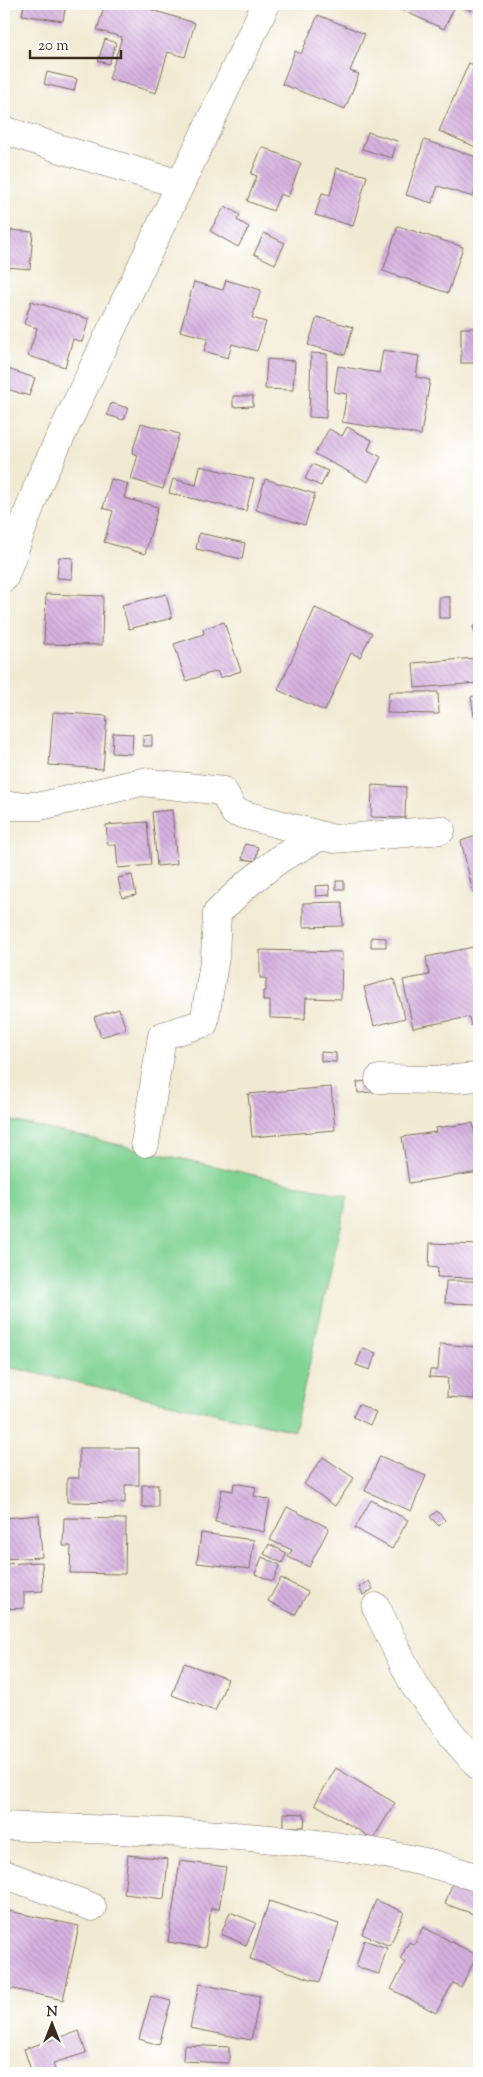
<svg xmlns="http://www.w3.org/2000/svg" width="483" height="2077" viewBox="0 0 483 2077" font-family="'Sorts Mill Goudy',serif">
<defs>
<pattern id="building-back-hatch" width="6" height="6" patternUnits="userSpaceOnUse" patternTransform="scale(1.25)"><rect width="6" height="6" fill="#d5b1df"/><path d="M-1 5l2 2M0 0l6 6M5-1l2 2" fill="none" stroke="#b898bf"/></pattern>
</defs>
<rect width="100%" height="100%" fill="#fff"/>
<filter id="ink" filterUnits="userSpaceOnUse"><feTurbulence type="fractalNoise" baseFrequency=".02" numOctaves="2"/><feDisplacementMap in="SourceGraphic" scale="10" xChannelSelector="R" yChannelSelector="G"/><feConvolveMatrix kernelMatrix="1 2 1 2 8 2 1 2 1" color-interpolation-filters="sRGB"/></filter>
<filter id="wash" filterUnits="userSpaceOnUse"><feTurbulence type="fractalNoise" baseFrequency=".0096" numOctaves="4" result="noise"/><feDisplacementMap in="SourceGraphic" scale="20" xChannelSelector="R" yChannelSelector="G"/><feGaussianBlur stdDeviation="1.12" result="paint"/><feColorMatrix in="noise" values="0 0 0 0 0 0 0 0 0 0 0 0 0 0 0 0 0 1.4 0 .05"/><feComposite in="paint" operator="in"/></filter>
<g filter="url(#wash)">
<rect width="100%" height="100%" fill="#f1ead3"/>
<polygon fill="#81d394" stroke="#5e7e59" points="4,1119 348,1196 294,1431 4,1366"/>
<g id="blocks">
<g fill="url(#building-back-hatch)">
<polygon points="24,4 66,4 63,21 22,15"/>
<polygon points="105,4 132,4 195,23 185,57 168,52 156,93 109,79 122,37 97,30"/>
<polygon points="388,4 474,4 471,11 456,4 444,29"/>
<polygon points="318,15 365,34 350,71 359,74 345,109 282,84 295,51 301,54"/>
<polygon points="105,39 116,43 109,64 98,61"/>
<polygon points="469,63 479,67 479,138 476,147 439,131"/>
<polygon points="47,72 77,79 74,91 44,84"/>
<polygon points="368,132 397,141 392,158 362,149"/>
<polygon points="424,140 479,158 479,179 473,197 438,186 432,203 406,195"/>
<polygon points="262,147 301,163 288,197 280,194 273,211 247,201 257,176 251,174"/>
<polygon points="337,168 367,176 353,226 315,215 322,193 330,195"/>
<polygon points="225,206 240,215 237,220 249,227 238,247 210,231"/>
<polygon points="398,226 463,247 448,293 383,271"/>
<polygon points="11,230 33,232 30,269 7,267"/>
<polygon points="264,233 285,243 275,264 254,254"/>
<polygon points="226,280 261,290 252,318 266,322 257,351 232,344 228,358 204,351 208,338 180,331 194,282 223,290"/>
<polygon points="31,301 89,319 82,342 73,339 65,367 28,356 37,328 24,324"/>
<polygon points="317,317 353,327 345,355 308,345"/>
<rect x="461" y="328" width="18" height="35"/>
<polygon points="383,350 419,356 416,377 430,380 421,435 342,422 347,394 334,392 338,366 379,373"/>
<polygon points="311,353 327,354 326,418 309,417"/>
<polygon points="267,359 295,361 293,390 265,389"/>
<polygon points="5,368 35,378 29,396 4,388"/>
<polygon points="233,396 253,396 253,406 233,407"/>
<polygon points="111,403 128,408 124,420 107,415"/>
<polygon points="141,423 179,434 163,489 131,479 138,455 132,453"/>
<polygon points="347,427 372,440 368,450 381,457 368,482 315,454 329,429 342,436"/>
<polygon points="312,464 328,471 321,486 305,479"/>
<polygon points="200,466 254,479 246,511 169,493 173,479 196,485"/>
<polygon points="111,479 128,484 124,498 158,507 145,554 104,542 113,511 103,508"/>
<polygon points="265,479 315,494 305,525 256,510"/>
<polygon points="199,533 245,543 242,559 196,549"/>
<polygon points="59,557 73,558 72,579 57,578"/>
<polygon points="46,594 103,596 102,645 44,644"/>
<polygon points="166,594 172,618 129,629 122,605"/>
<rect x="439" y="597" width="11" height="21"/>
<polygon points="315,608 372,633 360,657 351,653 325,711 278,690"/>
<polygon points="224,622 241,671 220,678 217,671 186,681 174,644 204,634 203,629"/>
<polygon points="479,625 479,647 473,626"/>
<polygon points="476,658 478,683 415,688 413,663"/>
<polygon points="389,692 438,692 439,714 387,713"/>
<polygon points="479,694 479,715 474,716 471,697"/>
<polygon points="53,712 107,716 103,769 49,765"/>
<polygon points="113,733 133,734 132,754 112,753"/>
<polygon points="152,735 152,746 143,746 143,736"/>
<polygon points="372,785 406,787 405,818 371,817"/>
<polygon points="172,810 177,864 157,866 152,812"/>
<polygon points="147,822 151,865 118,868 116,845 108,845 106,825"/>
<polygon points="479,835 479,891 473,892 461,841"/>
<polygon points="245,844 258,847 256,861 242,859"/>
<polygon points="132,875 136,895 122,898 118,878"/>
<rect x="336" y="881" width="8" height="8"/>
<polygon points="329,885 330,895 316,896 315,886"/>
<polygon points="342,902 343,926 303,927 303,903"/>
<polygon points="371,937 386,938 386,947 371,947"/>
<polygon points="473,947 477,966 479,965 479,1025 471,1026 469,1017 413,1028 403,980 429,975 426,957"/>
<polygon points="260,950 342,952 341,999 306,998 305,1019 270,1018 270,1001 263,1001 263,991 266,991 266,978 260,978"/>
<polygon points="394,979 405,1018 374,1026 364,987"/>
<polygon points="119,1009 126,1029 101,1037 94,1017"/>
<polygon points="321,1052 336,1053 336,1062 321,1061"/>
<polygon points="374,1081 375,1092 358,1093 357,1082"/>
<polygon points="331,1087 335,1130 252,1137 248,1094"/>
<polygon points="473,1123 479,1172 409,1183 402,1137 436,1132 435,1128"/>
<polygon points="430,1243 479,1245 479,1278 437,1277 438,1268 429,1267"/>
<polygon points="446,1281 477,1281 477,1304 445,1303"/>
<polygon points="440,1344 478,1347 474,1399 447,1397 448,1378 429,1377 430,1370 438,1370"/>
<polygon points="363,1348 376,1353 370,1370 356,1365"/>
<polygon points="359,1404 376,1413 370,1425 353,1417"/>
<polygon points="79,1448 139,1448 139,1485 125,1485 125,1503 67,1502 67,1478 79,1478"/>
<polygon points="380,1456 426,1476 411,1511 365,1491"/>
<polygon points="323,1457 354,1478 335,1506 304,1484"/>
<polygon points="234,1483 256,1487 254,1496 270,1500 264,1532 215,1522 222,1489 233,1491"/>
<rect x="142" y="1485" width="16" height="22"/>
<polygon points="371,1500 408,1520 392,1549 355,1528"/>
<polygon points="287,1507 329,1528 309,1567 288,1557 292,1550 270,1540"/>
<polygon points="437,1511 445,1520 439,1526 430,1517"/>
<polygon points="39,1515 42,1557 4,1559 4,1518"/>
<polygon points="64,1518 126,1519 125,1574 70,1573 71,1546 63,1546"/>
<polygon points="201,1533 254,1540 250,1569 197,1563"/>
<polygon points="269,1544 287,1553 282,1563 264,1554"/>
<polygon points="262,1557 280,1565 273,1581 255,1574"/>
<polygon points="42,1562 43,1591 24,1592 24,1608 4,1609 4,1564"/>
<polygon points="281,1578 308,1592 295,1615 268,1601"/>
<polygon points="369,1581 373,1589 363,1595 359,1587"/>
<polygon points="184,1663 228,1679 215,1711 172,1695"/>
<polygon points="336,1768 395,1803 373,1839 315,1804"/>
<polygon points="284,1813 305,1814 304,1827 284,1827"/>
<polygon points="128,1855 168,1859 164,1899 124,1894"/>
<polygon points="180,1861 226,1867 219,1909 211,1908 205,1948 168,1942"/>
<polygon points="453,1882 479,1891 479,1916 445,1904"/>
<polygon points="376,1900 404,1912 390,1946 362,1934"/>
<polygon points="269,1901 339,1924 320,1982 250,1959"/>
<polygon points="4,1910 79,1926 63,2000 4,1987"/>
<polygon points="230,1912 256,1923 246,1945 221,1934"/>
<polygon points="423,1927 477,1955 461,1987 453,1983 436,2013 391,1989 405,1963 400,1959 409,1942 414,1945"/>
<polygon points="364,1940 387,1948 379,1974 356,1967"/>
<polygon points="199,1984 260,1996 251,2040 190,2028"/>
<polygon points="151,1996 171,2001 159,2045 139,2039"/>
<polygon points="79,2031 86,2053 53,2063 55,2070 46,2073 32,2073 24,2049"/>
<polygon points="184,2045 229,2047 229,2063 183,2061"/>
</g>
</g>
</g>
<g filter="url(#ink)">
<use href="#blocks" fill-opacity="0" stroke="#7b6d5d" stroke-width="1"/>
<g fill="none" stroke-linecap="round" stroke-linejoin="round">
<defs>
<g id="minor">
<polyline points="4,130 64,150 180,184"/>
<polyline points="4,578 40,480 266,4"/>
<polyline points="4,806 41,806 142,782 223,791 234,812 334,839 441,830"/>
<polyline points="379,1079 439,1080 479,1077"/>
<polyline points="145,1143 162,1036 204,1023 215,957 217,913 246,885 281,858 321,836"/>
<polyline points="376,1607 414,1685 460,1745 479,1766"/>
<path d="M4,1826c140,6 283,5 420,36 19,4 37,11 55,16"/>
<polyline points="4,1874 92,1907"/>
</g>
</defs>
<use href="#minor" stroke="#7b6d5d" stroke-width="29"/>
<use href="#minor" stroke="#fff" stroke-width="28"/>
</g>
</g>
<rect width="483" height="2077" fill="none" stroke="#fff" stroke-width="20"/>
<g transform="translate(52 2024)" stroke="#ffffff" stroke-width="4" paint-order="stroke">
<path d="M0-4L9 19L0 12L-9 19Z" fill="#3b2a1e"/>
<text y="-8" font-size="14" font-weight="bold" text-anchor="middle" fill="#3b2a1e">N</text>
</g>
<path d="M30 50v8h91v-8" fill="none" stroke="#3b2a1e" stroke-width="2.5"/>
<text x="38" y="50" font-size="15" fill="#3b2a1e" stroke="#ffffff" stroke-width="4" paint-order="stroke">20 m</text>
</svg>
